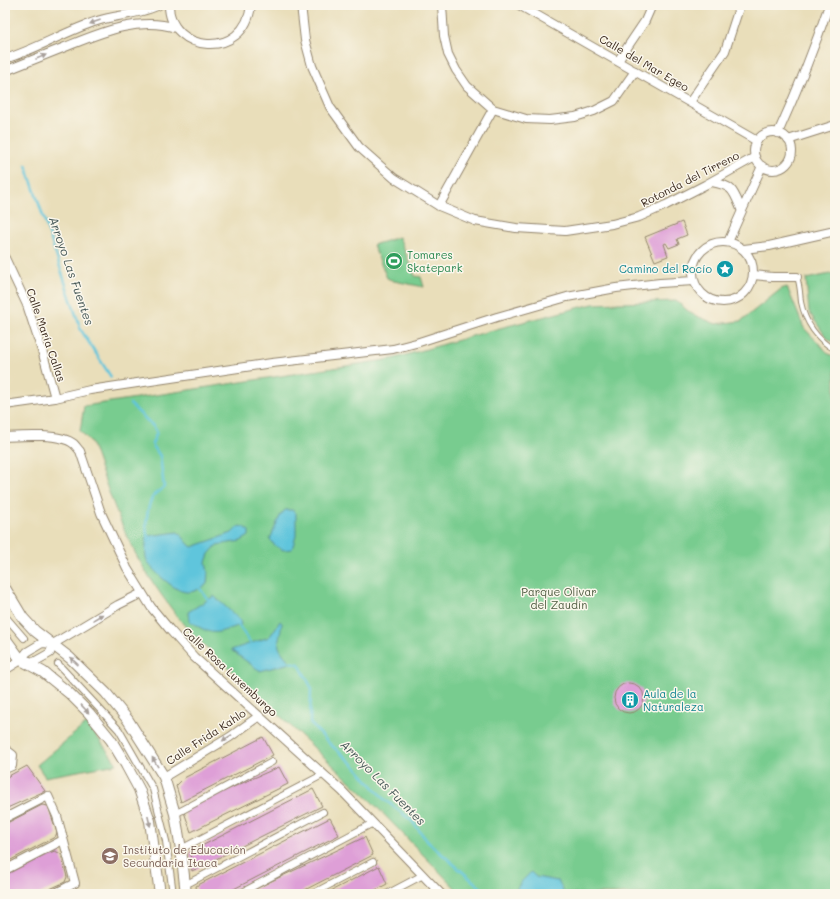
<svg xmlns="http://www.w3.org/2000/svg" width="840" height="899" viewBox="0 0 840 899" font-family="Mali,sans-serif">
<rect width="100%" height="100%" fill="#fbf7ec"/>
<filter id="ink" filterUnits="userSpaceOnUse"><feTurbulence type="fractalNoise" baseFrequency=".025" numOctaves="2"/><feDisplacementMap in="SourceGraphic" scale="8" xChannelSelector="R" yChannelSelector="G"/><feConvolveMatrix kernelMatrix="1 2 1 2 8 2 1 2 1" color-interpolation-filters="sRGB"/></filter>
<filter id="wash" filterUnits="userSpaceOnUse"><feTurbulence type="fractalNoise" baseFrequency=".012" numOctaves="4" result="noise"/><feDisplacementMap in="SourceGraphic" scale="16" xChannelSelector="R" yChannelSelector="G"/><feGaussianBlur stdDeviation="0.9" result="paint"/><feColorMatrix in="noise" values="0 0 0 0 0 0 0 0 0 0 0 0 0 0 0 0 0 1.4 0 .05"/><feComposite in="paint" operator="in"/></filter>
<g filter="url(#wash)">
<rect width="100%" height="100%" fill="#e9deba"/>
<g fill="#78cc8f" stroke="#5a7b56">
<polygon points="399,237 415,276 421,277 424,287 394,281 387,278 373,245"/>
<polygon points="835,273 835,344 826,337 809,312 806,279"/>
<path d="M787,287l17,41 25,26 6,3v537h-374l-90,-93 -183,-171c-24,-30 -48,-63 -63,-98 -13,-29 -23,-60 -34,-90l-11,-11 4,-25 308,-47 108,-31 93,-24 83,-3 16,13 24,10 25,-3 40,-32z"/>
<polygon points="87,723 117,764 45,777 37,765"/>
</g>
<g fill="#5fc5dc" stroke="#4d787d">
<polygon points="285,510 292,510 296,513 296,536 292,549 283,550 274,545 270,539 280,516"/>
<path d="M239,526l5,1 5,4v5l-8,5 -24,4 -8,9 -3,8 2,11 -1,11c-20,15 -29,7 -46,-7 -6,-6 -12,-11 -15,-19 -1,-7 0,-16 1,-22l31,-4c6,5 8,11 14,15l40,-14z"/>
<path d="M214,596l26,24 1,5c-28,9 -26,12 -52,-4l-1,-9z"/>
<path d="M280,621l2,2c-3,24 -9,20 9,40l-31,8 -29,-21 38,-13 4,-5z"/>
<polygon points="531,872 536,877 558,881 565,894 499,894 514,893 521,882"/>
</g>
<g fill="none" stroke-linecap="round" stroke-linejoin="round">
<g stroke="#5fc5dc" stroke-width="2.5">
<polyline points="26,165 81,330 111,377"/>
<path d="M130,404l23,22 4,6 -5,12 8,12 4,31c-3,3 -7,5 -10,8 -6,7 -11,36 -5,43"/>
<polyline points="198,586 210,602"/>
<polyline points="237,623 252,645"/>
<polyline points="289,662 299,664 311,687 310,723 330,744 354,765 384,799 412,821 428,842 488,894"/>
</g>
</g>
<g id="blocks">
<g fill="#de9fd7">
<polygon points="682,222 687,235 677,239 679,244 669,248 666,243 664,244 668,256 655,261 645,237"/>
<circle cx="629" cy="698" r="15"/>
<polygon points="263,737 273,755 181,802 176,786 184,778"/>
<polygon points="27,766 45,791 5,809 5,778"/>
<polygon points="279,767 288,784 191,832 183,809"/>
<polygon points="313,789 322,806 192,871 190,852"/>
<polygon points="42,805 48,806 57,833 55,837 5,863 5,824"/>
<polygon points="330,818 339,835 224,894 197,894 196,886"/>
<polygon points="365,837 373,855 297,894 244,894"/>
<polygon points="55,851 61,854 67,877 65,882 39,894 5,894 5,875 46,854"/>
<polygon points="379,866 387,884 368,894 325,894"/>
</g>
</g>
</g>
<g filter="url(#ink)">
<use href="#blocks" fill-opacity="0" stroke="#92846c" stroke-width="1"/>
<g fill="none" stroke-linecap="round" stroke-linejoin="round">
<defs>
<path id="service" d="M797,277c3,8 3,16 4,25 4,20 16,38 34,48"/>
<g id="pedestrian">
<polyline points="5,616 24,638"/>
<polyline points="58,664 119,730 153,789 166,841 173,894"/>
<polyline points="175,814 272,762"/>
<polyline points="181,849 324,774"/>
<polyline points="185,885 323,812"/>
<polyline points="239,894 373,823"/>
<polyline points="312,894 373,862"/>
<polyline points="387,894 423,875"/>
</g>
<g id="minor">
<path d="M169,5c0,48 76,56 82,0"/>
<polyline points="301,5 305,40 312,66 330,107 359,147 394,178 439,206 475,221 516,228 565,231 612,224 639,217 666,205 705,185 755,157"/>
<polyline points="442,5 444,36 448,54 456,70 467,86 493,109 526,119 550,120 575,117 594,111 614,101 635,71"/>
<polyline points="519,5 757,141"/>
<path d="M5,59c32,-10 61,-28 92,-38 18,-6 46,-7 62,-16"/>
<polyline points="618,61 645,21 652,5"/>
<path d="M5,71c20,-8 40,-16 60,-24 35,-14 73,-31 111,-19"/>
<polyline points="690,102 725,51 740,5"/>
<circle cx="773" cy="151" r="19"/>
<path d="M778,133c19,-42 36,-84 51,-128"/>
<polyline points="788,140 835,125"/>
<path d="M712,182c21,4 21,8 29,27"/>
<polyline points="439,206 493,109"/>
<circle cx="723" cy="272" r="30"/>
<polyline points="728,242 762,166"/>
<polyline points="744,249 769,246 835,231"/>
<polyline points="5,258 27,305 43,354 55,398"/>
<polyline points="753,275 773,277 797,277"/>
<polyline points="5,405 55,398 90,390 272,363 393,349 416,343 497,317 567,297 616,288 660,283 694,281"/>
<path d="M5,437c17,-1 55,-4 69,7 2,2 4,5 6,7l21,62 26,55 24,39 19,23 24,27 148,134 99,103"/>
<polyline points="53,644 118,605 142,593"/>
<polyline points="24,660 34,662 50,653 53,644"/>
<polyline points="5,670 21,660 27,652 42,643 53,644"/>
<polyline points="5,749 13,755 12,766 5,769"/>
<polyline points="164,777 230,737 259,716"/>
<polyline points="5,818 48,796 57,816 75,883 54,894"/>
<polyline points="5,870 63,840"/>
</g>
<g id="tertiary">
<polyline points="5,588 23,618 35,631 70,658 106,693 128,720 164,777 175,814 181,849 186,894"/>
<polyline points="5,638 21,660 43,672 69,693 89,713 111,740 126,765 139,789 150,821 160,894"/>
</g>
</defs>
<use href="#service" stroke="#92846c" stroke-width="6"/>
<use href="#pedestrian" stroke="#92846c" stroke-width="8"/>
<use href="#minor" stroke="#92846c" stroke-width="10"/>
<use href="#tertiary" stroke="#92846c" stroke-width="12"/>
<use href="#service" stroke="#fff" stroke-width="4"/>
<use href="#pedestrian" stroke="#fff" stroke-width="6"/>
<use href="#minor" stroke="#fff" stroke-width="8"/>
<use href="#tertiary" stroke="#fff" stroke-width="10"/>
</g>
<defs><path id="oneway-solid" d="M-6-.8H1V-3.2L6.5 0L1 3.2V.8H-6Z"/></defs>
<g fill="#a79f9a">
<use href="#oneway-solid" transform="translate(95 22) rotate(160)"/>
<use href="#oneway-solid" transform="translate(41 57) rotate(-22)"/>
<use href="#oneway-solid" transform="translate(98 617) rotate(-31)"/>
<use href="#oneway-solid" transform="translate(74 661) rotate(-137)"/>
<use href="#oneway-solid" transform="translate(85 709) rotate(47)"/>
<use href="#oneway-solid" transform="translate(227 738) rotate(147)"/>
<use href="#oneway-solid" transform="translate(155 762) rotate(-121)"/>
<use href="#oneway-solid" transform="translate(149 821) rotate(77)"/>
</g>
</g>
<defs>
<symbol id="stadium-disc" viewBox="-11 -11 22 22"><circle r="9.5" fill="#2e9e5b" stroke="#fbf7ec"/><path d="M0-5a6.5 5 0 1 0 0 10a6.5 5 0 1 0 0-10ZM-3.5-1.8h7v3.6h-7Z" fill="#fff"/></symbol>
<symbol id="sight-disc" viewBox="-11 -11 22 22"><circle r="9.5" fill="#0f9aa8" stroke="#fbf7ec"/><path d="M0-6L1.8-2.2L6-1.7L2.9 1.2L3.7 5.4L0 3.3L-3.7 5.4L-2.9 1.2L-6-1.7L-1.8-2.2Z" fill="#fff"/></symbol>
<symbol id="building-disc" viewBox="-11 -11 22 22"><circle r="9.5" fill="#0f9aa8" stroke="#fbf7ec"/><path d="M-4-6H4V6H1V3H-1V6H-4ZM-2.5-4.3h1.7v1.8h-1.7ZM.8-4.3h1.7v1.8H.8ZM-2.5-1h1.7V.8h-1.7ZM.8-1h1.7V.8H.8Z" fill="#fff"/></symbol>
<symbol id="school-disc" viewBox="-11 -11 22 22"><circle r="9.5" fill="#8d6e63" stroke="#fbf7ec"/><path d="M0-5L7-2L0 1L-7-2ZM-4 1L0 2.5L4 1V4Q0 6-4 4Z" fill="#fff"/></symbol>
</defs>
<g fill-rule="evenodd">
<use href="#stadium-disc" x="384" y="251" width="20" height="20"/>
<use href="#sight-disc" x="715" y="259" width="20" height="20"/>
<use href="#building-disc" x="620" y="690" width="20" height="20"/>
<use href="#school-disc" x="100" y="846" width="20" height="20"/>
</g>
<g text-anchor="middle" stroke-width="3" stroke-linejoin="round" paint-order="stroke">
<g font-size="11" fill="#3b2a1e" stroke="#fbf7ec">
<text transform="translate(644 63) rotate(30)" y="4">Calle del Mar Egeo</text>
<text transform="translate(690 179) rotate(-27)" y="4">Rotonda del Tirreno</text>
<text transform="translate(46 335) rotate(71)" y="4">Calle María Callas</text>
<text transform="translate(230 672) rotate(43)" y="4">Calle Rosa Luxemburgo</text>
<text transform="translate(206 737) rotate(-33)" y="4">Calle Frida Kahlo</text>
</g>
<g font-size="11" fill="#27864d" stroke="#fbf7ec" text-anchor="start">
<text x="407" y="259">Tomares<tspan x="407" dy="13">Skatepark</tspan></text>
</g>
<g font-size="11" fill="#0d838f" stroke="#fbf7ec" text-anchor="end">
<text x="712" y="273">Camino del Rocío</text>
<text x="643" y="698" text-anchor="start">Aula de la<tspan x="643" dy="13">Naturaleza</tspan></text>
</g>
<g font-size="11" fill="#4d5b40" stroke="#fbf7ec">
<text x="559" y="596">Parque Olivar<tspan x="559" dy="13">del Zaudín</tspan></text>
</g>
<g font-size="11" fill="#785e54" stroke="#fbf7ec" text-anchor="start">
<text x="123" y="854">Instituto de Educación<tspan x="123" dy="13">Secundaria Itaca</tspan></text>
</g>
<g font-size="12" font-style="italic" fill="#465857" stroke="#fbf7ec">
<text transform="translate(71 271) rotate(71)" y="4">Arroyo Las Fuentes</text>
<text transform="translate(383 783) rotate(45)" y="4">Arroyo Las Fuentes</text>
</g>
</g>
<rect width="840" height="899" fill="none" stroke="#fbf7ec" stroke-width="20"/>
</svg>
